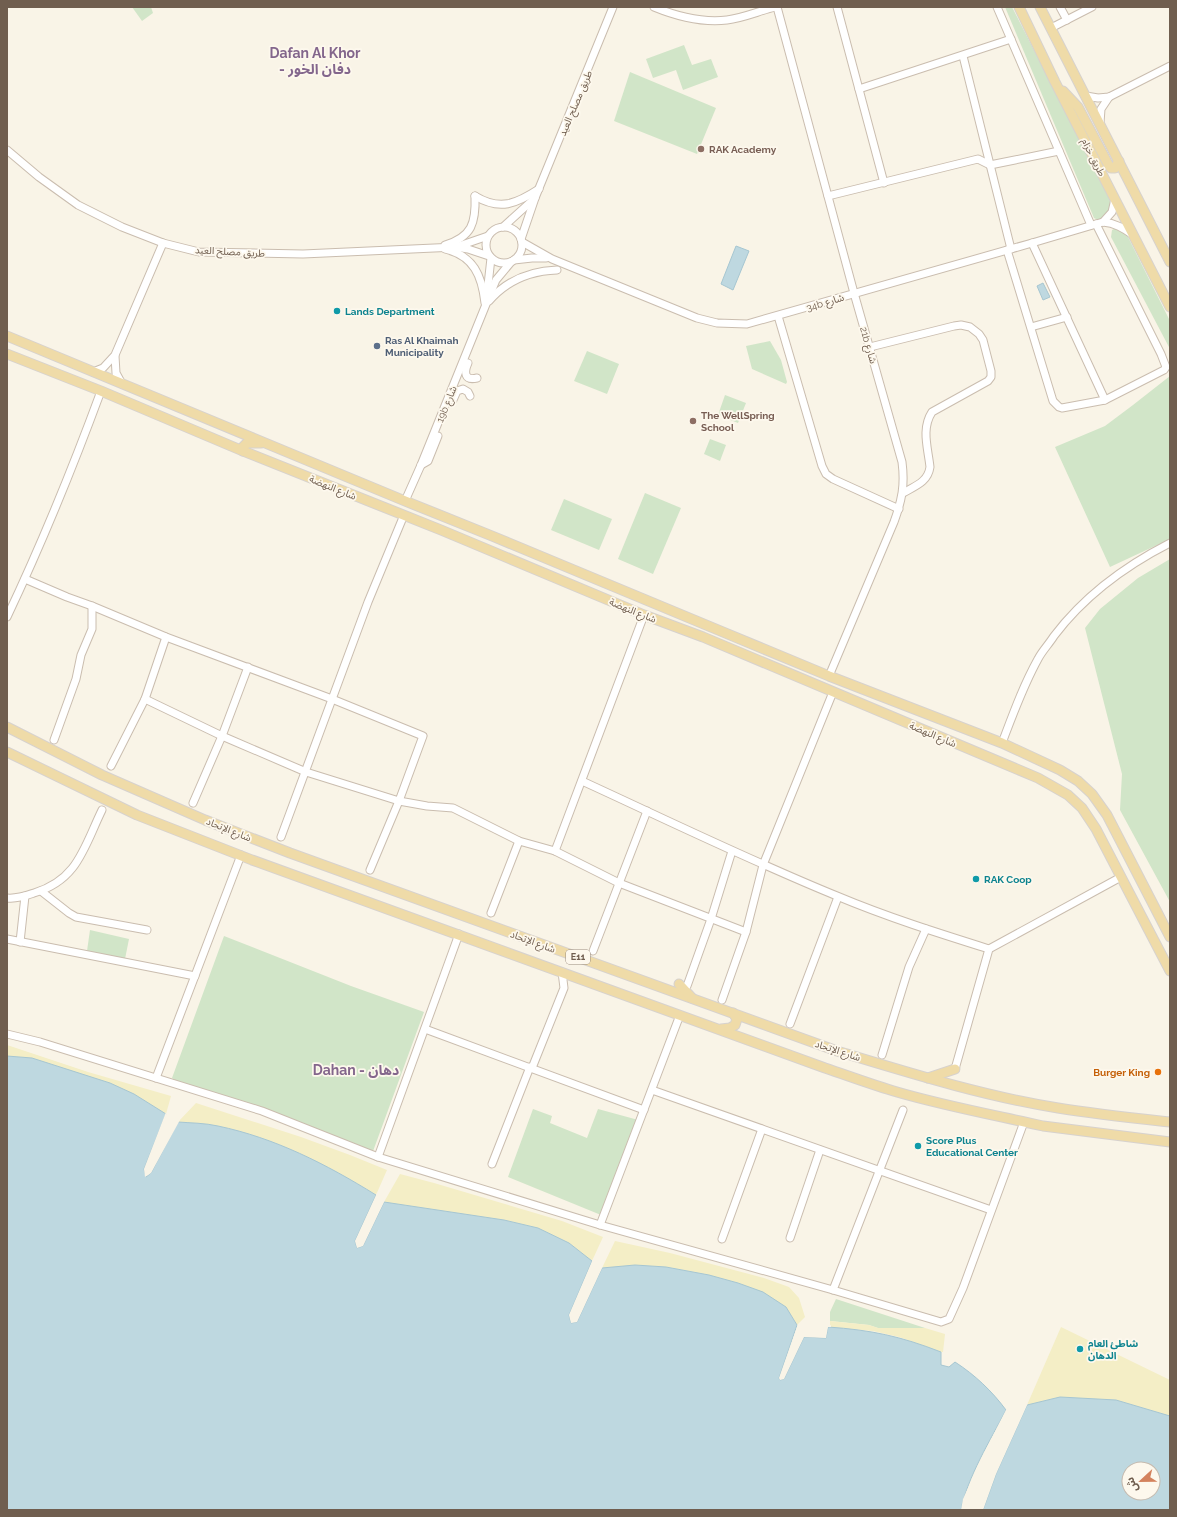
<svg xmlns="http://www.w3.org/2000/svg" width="1177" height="1517" viewBox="0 0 1177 1517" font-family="Raleway,'Noto Sans Arabic',sans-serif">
<rect width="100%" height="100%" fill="#f9f4e7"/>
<g fill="#d1e5c8">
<polygon points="132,7 151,7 153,13 142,21"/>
<polygon points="1005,7 1012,7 1115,209 1100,221 1094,218"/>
<polygon points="684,45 692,65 711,59 718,77 683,90 676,70 653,78 646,59"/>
<polygon points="630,72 716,108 697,154 614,121"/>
<polygon points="1116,228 1125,231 1170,321 1170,349 1111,237 1112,230"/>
<polygon points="770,341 781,360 787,382 786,384 752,369 746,346"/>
<polygon points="587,351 619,364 607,394 574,381"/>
<polygon points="1170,376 1170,539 1110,567 1055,447 1105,426 1133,405"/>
<polygon points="725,395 746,403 738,423 718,415"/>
<polygon points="710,439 726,445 720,461 704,454"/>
<polygon points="645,493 681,508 653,574 618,559"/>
<polygon points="564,499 612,519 599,550 551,530"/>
<polygon points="1170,559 1170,902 1120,810 1122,774 1085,628 1100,609 1138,578"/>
<polygon points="90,930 129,939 125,959 87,951"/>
<polygon points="224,936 351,986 424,1012 372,1154 248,1108 191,1090 172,1078"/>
<polygon points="533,1109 552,1116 550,1123 587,1138 598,1109 642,1121 601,1215 508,1177"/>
<polygon points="836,1299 925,1328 878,1328 869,1325 830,1321 830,1312"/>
</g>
<g fill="#f4eec6">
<polygon points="7,1045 88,1072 171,1096 166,1114 132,1093 32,1058 7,1056"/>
<path d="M196,1103l105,34 49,18 37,15 -11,25c-50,-31 -101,-57 -158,-69 -13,-3 -27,-3 -40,-4z"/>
<polygon points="400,1174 434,1183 562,1221 603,1237 592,1261 569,1243 538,1228 504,1220 384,1202"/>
<polygon points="615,1241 670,1253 764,1278 789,1287 799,1298 805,1317 797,1325 786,1307 738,1283 709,1275 666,1267 635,1265 602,1268"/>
<polygon points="830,1321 869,1325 878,1328 925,1328 945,1334 943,1352 941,1352 899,1337 873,1331 830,1327"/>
<polygon points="1061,1327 1170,1380 1170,1416 1116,1400 1060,1397 1027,1405"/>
</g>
<g fill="#bed8e0" stroke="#a6c6d1" fill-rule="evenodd">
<polygon points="736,246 749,251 733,290 721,284"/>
<polygon points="1043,283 1050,297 1043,300 1037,286"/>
<path d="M7,1056l25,2 78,25 24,11 32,20 -22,55 2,8 5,-4 27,-51c13,1 27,1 40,4 57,12 108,38 158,69l-21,46 2,7 6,-2 21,-44 120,18 34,8 31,15 23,18 -23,54 2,8 6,-1 25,-54 33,-3 31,2 43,8 29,8 25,9 23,15 11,18 -18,53 1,2 4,-1 20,-42 22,1 2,-11c43,3 72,9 113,25v13l8,2 6,-5c20,13 37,29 51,48 -15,29 -39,68 -45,100h-954z"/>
<path d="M1060,1397l56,3 54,16v94h-187l13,-36 31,-69zM1129,1469h24v24h-24z"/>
</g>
<g fill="#f9f4e7">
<polygon points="166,1112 167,1115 146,1169 147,1174 149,1172 176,1121 180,1120 151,1173 145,1177 144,1169"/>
<polygon points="377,1193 378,1196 357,1241 359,1245 361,1244 383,1201 385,1200 363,1246 357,1248 355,1241"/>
<polygon points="593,1259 594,1262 571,1315 573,1321 576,1320 601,1267 603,1266 577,1322 571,1323 569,1315"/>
<polygon points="798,1324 799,1326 781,1378 783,1377 802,1335 825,1336 826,1326 831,1325 831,1327 828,1327 826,1338 804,1337 784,1379 780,1380 779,1378"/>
<polygon points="1028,1403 996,1474 983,1510 981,1510 983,1501 994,1474 1025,1405"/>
<polygon points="1007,1408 1008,1411 984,1458 965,1500 963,1510 961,1510 963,1499 982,1457"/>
</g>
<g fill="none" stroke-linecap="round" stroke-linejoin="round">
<defs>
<g id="minor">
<path d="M654,7c22,9 48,16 73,13 16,-2 32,-9 48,-13"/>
<path d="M777,7l77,286 48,169c3,23 0,38 -8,60l-65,154"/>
<polyline points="837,7 884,183"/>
<polyline points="997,7 1091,225"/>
<polyline points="1060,7 1067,20"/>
<polyline points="1051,28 1092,7"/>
<polyline points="963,56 1011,249"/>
<polyline points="859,89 1011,39"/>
<polyline points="1086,96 1098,98 1109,97 1170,66"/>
<polyline points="1100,123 1101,109 1109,97"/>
<polyline points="7,150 39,177 78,205 122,227 163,243 199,252 303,254 456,247 468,249 489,256"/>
<path d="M475,196c25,15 41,8 64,-7"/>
<polyline points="828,196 978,159 990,165 1059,151"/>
<polyline points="1103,222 1112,212 1115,199"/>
<circle cx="504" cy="245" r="18"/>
<polyline points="503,227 535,198"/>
<polyline points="521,239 535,198 613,7"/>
<path d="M522,242l30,17 145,59 20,5 30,1 285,-81 71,-21c12,1 20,6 30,13"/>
<polyline points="1032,243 1105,400"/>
<path d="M445,245c27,-8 31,-22 30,-49"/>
<polyline points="459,246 488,236"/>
<path d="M445,249c29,7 37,27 40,54"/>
<polyline points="1007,250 1053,401 1059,407 1062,408 1105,400 1164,370 1166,367 1161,354 1096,224"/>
<polyline points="514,260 532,258 546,258"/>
<polyline points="487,294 491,258"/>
<path d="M489,301c18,-21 41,-30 68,-31"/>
<polyline points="778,316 822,466 826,474 833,479 899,509"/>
<polyline points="1031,327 1067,317"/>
<path d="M870,347l84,-21 7,-1 9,2 9,7 4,6 8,31v6l-3,4 -56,31c-11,17 -4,36 -2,55 -2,15 -15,19 -27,26"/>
<polyline points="115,356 116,373 122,384"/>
<path d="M468,363c-4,9 -4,18 9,15"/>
<polyline points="93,372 103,368 115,355 163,243"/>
<polyline points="453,400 457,391 463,389 468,392 470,396"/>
<polyline points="421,465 428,461 438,436"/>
<polyline points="405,501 421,465 491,292 496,280 511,262"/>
<polyline points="25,579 67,597 92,606 166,637 332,699 423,736 399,801 370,870"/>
<path d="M7,617c35,-74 66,-150 94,-226"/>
<polyline points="145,699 222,736 306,772 399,801 427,806 453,808 519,841 555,851 619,883 746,932"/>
<polyline points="54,740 76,679 81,655 92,629 92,606"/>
<path d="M1002,743c11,-29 21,-57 36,-84 4,-8 11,-15 16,-23 31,-41 71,-70 116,-93"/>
<polyline points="111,766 145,699 166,637"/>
<path d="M582,781c85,39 169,80 255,115 50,21 101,37 152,53"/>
<polyline points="193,803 222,736 248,667"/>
<polyline points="281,837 368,602 404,515"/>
<polyline points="555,851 644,615"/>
<polyline points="41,891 69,913 76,917 147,930"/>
<path d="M7,898c10,1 18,-2 27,-5 44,-13 50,-46 68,-83"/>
<polyline points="491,913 519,841"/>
<polyline points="7,939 195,976"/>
<polyline points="20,942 25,896"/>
<polyline points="593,951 647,811"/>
<polyline points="687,986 711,919 732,851"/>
<polyline points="722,1000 746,932 763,865 833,692"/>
<polyline points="790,1024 838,897"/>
<polyline points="425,1029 644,1110"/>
<polyline points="7,1034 40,1042 262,1111 378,1157 600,1225 833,1290"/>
<polyline points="882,1055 909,967 926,929"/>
<polyline points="532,1068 564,988 562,972"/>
<polyline points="955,1069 989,949 1121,877"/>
<polyline points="156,1078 241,855"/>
<polyline points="652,1090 991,1210"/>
<polyline points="903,1110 833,1290 941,1322 949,1319 963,1288 1024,1122"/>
<polyline points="378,1157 459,934"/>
<polyline points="492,1164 530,1067"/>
<polyline points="600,1225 680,1015"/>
<polyline points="790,1238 820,1150"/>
<polyline points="722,1239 762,1129"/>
</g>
<g id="major">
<polyline points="1019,7 1055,82 1170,307"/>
<polyline points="1040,7 1170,262"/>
<polyline points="1063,91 1078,107 1109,166 1111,168 1115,168 1119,161"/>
<polyline points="7,336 405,501 492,536 723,632 829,676 1002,743 1060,770 1078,781 1092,794 1107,815 1170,937"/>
<polyline points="7,354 101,391 243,451 441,530 644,615 703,637 1038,778 1068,795 1082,808 1096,829 1170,971"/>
<polyline points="243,451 243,447 247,443 261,443"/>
<path d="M7,727l95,48 103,45 85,33 547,198c73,22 146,45 221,57 37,6 75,10 112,14"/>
<path d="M7,752l130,63 115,45 573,208c24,8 48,17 72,24 48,14 97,23 146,34l127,16"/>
<polyline points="679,984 692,998"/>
<polyline points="721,1029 730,1028 735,1025 737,1019 733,1013"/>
<polyline points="928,1078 955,1069"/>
</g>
</defs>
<use href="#minor" stroke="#cabdaf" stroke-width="9"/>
<use href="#major" stroke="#d7d2ce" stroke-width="11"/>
<use href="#minor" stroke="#fff" stroke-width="7"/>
<use href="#major" stroke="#efdba8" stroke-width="9"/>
</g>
<g fill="#8d6e63" stroke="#fdf8ed" stroke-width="1.5">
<circle cx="701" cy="149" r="4"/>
<circle cx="693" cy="421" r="4"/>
</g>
<g fill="#0f9aa8" stroke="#fdf8ed" stroke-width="1.5">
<circle cx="337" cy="311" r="4"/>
<circle cx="976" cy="879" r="4"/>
<circle cx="918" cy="1146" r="4"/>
<circle cx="1080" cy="1349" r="4"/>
</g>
<circle fill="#5c6f8a" stroke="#fdf8ed" stroke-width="1.5" cx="377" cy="346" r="4"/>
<circle fill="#e8710a" stroke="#fdf8ed" stroke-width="1.5" cx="1158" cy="1072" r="4"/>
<g text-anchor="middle" stroke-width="3.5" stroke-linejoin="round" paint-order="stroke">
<rect fill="#fdf8ed" stroke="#9a8c7e" stroke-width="1" x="566" y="950" width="24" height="14" rx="3"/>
<g font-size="9" font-weight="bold" fill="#705e4f">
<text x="578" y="960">E11</text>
</g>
<g font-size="10" fill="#705e4f" stroke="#fdf8ed">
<text transform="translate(575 103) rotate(-67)" y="4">طريق مصلح العيد</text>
<text transform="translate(1094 157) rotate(63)" y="4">طريق خزام</text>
<text transform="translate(230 251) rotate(3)" y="4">طريق مصلح العيد</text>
<text transform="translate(825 302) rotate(-17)" y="4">34b شارع</text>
<text transform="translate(869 345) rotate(74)" y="4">21b شارع</text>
<text transform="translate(446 404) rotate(-68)" y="4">19b شارع</text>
<text transform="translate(333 487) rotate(22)" y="4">شارع النهضة</text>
<text transform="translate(633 610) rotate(22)" y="4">شارع النهضة</text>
<text transform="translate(933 734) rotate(23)" y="4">شارع النهضة</text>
<text transform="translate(229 829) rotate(22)" y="4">شارع الإتحاد</text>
<text transform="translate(533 941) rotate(20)" y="4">شارع الإتحاد</text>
<text transform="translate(838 1050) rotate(18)" y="4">شارع الإتحاد</text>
</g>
<g font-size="10" font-weight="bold" fill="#785e54" stroke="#fdf8ed" text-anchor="start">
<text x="709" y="153">RAK Academy</text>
<text x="701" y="419">The WellSpring<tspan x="701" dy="12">School</tspan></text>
</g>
<g font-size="10" font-weight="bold" fill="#0d838f" stroke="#fdf8ed" text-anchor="start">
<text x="345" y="315">Lands Department</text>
<text x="984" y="883">RAK Coop</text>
<text x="926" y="1144">Score Plus<tspan x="926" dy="12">Educational Center</tspan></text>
<text x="1088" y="1347">شاطئ العام<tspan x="1088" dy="12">الدهان</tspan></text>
</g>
<g font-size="10" font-weight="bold" fill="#4e5e75" stroke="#fdf8ed" text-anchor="start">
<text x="385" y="344">Ras Al Khaimah<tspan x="385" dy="12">Municipality</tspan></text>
</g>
<g font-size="10" font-weight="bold" fill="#c56008" stroke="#fdf8ed" text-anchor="end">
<text x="1150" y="1076">Burger King</text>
</g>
<g font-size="14" font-weight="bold" fill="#83668c" stroke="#fdf8ed">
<text x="315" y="58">Dafan Al Khor<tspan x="315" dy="16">- دفان الخور</tspan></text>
<text x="356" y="1075">Dahan - دهان</text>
</g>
</g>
<rect width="1177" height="1517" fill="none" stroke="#705e4f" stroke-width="16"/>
<g transform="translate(1141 1481) rotate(248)"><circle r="19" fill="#fdf8ed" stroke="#c5baae"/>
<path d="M0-3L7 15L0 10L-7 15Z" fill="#d3825d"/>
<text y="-6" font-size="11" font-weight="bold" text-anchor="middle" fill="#705e4f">ش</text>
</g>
</svg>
